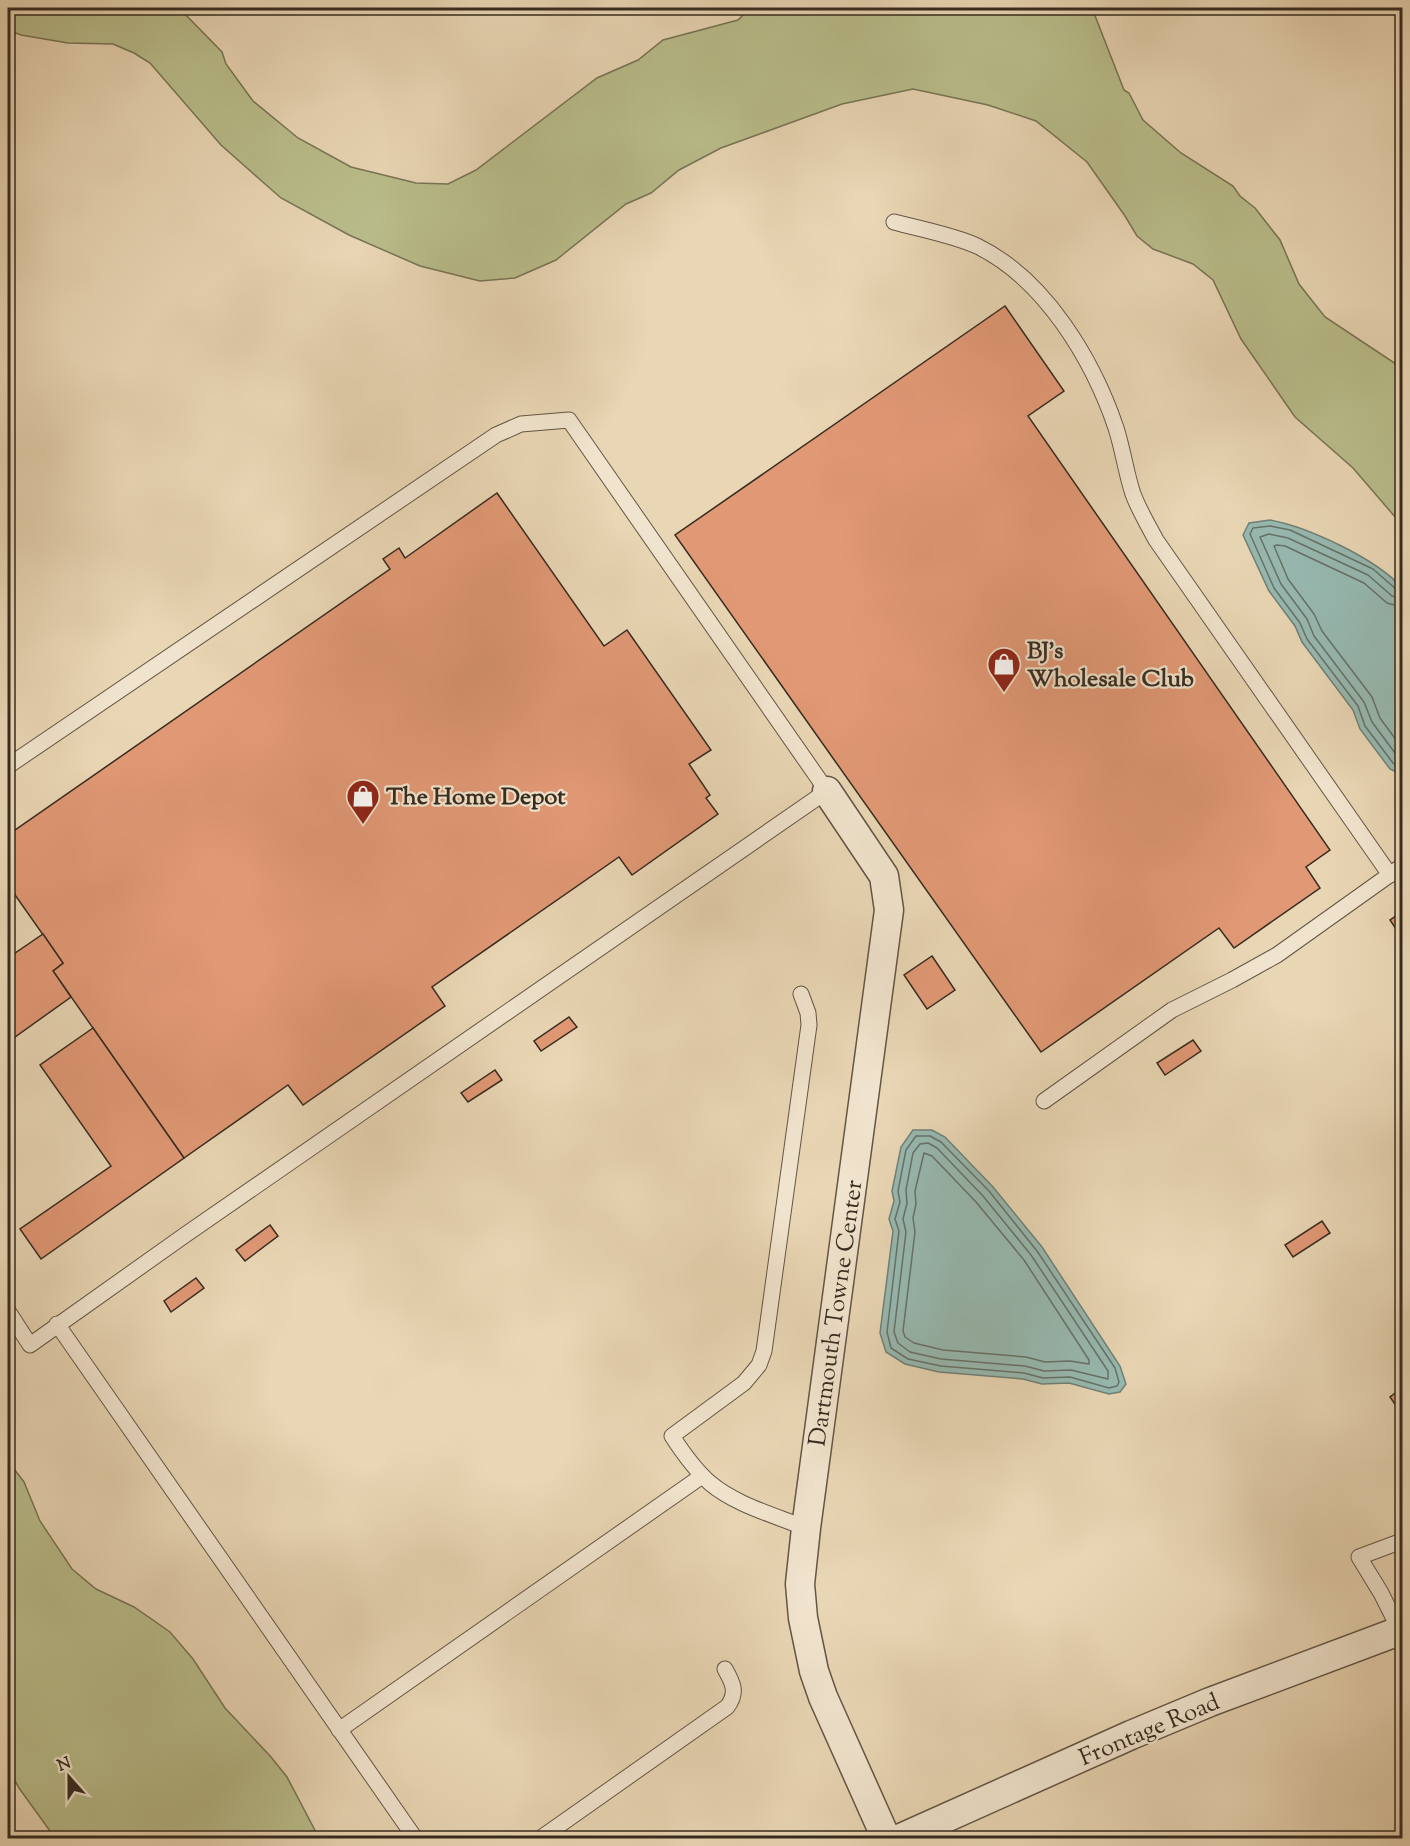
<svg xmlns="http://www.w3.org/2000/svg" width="1410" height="1846" viewBox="0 0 1410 1846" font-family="'Sorts Mill Goudy',serif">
<rect width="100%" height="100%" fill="#e9d6b4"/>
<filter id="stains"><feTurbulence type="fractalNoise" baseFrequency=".00333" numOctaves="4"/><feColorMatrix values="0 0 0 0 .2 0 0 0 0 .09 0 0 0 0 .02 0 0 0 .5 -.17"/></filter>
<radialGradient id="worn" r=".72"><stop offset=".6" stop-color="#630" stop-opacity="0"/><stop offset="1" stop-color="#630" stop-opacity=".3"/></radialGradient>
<g fill="#b9bd8b" stroke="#787456" stroke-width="1.5">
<polygon points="8,8 179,8 222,52 226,64 253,101 298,138 351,167 416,183 448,184 476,170 597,78 638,60 663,40 738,20 750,8 1092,8 1124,90 1129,93 1143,120 1181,153 1233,186 1240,196 1255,208 1280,240 1299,284 1325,317 1402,368 1402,525 1353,468 1295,417 1241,339 1213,280 1193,264 1153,249 1137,236 1125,216 1087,162 1036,121 988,105 913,89 842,104 721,148 679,170 651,193 626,204 556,260 515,278 480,281 420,266 349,235 281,198 221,145 150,63 134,53 113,44 68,43 21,35 8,30"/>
<polygon points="8,1461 24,1482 40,1521 72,1569 96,1589 134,1607 170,1632 193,1659 225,1708 271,1757 287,1777 319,1838 55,1838 19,1788 8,1768"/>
</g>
<g fill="#97b9b1" stroke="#708077" stroke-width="1.5">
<path d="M1270,520c38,7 107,39 132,68v187l-12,-6 -30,-40 -7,-19 -51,-68 -7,-16 -26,-35 -26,-56 6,-12z"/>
<polygon points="913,1130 932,1130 945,1137 993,1187 1042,1247 1120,1366 1126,1384 1120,1392 1109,1394 1069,1383 1042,1384 1023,1379 939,1372 905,1364 886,1352 880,1333 893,1231 889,1219 894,1201 892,1191 901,1147"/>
</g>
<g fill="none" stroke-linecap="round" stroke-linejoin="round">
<g stroke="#667268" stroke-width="1.5">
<polyline points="1402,591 1397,590 1373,569 1290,530 1270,526 1253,528 1250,534 1274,588 1300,623 1307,639 1358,706 1365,726 1393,763 1402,768"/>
<polyline points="1402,598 1392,596 1368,575 1288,538 1269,534 1260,537 1281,584 1307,619 1314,636 1364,702 1372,722 1398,757 1402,760"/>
<polyline points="1402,607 1387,603 1364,583 1285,546 1277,545 1274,546 1288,579 1314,614 1322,631 1372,697 1380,718 1402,748"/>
<polygon points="916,1136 930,1136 941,1142 989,1191 1037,1251 1115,1368 1119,1382 1117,1386 1109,1388 1070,1377 1043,1378 1024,1373 941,1366 908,1359 891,1348 887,1332 899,1231 895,1219 900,1202 898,1191 906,1150"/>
<polygon points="928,1143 937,1148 983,1196 1031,1255 1108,1371 1108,1379 1071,1370 1044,1371 1025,1366 941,1359 910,1352 898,1343 894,1332 906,1232 903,1219 907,1203 906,1190 913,1153 920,1144"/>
<polygon points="924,1153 932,1156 976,1202 1024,1260 1089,1360 1089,1364 1070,1361 1045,1362 1026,1357 943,1350 914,1343 905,1337 903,1331 915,1232 913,1218 916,1204 915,1191"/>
</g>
</g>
<g fill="#e19875" stroke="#362b20" stroke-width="1.5">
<polygon points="1005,306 1064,391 1028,416 1330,850 1306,867 1320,888 1234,948 1219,928 1041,1052 675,535"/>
<polygon points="497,493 604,646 627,630 711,750 689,764 710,795 706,798 718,814 632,875 619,857 432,987 445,1006 303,1105 288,1085 184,1158 53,971 63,963 8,885 8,835 390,569 383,559 399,548 405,558"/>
<polygon points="1402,912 1402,929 1398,932 1390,920"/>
<polygon points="43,934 63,963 53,971 71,997 8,1042 8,958"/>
<polygon points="932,956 955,990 927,1009 904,975"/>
<polygon points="569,1017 577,1027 541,1051 534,1041"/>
<polygon points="93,1028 184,1158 41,1259 20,1229 111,1166 40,1065"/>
<polygon points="1193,1040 1201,1051 1165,1075 1157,1063"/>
<polygon points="495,1070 502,1080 468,1102 461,1093"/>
<polygon points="1322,1221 1330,1233 1293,1257 1285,1245"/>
<polygon points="270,1225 278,1236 245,1261 236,1250"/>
<polygon points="196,1278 204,1288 171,1312 164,1301"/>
<polygon points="1402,1388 1402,1407 1399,1410 1390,1397"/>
</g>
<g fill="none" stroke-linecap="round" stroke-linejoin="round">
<defs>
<g id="lane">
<path d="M894,222c26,7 59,13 83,24 68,33 116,114 139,182 7,22 10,45 17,66 6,16 15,31 23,46l234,335"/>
<polyline points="8,766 496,435 521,424 569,420 827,791 185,1235 30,1345 8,1311"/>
<path d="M801,994l7,19 1,12 -45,326 -5,14 -15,18 -72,53c11,17 22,33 38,47 26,22 64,32 96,45"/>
<polyline points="1044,1101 1172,1010 1232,980 1277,955 1402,866"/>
<polyline points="57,1324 415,1838"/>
<polyline points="1400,1631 1381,1593 1359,1557 1402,1541"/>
<polyline points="339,1730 702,1476"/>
<path d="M541,1838l186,-131c11,-14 6,-24 -2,-38"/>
</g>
<g id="street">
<polyline points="827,791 884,876 889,910 806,1528 800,1584 803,1618 814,1671 823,1697 886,1838"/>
<polyline points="901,1838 1131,1735 1210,1702 1402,1630"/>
</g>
</defs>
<use href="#lane" stroke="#635645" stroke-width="17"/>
<use href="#street" stroke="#635645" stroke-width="31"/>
<use href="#lane" stroke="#f1e4ce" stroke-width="15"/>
<use href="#street" stroke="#f1e4ce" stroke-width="28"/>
</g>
<defs>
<symbol id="shop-pin" viewBox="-11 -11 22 30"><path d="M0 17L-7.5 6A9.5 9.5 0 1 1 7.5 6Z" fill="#8f2418" stroke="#f1e4ce"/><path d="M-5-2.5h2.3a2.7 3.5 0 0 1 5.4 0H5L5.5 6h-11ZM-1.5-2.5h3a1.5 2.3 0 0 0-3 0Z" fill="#fff"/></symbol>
</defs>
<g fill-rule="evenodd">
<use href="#shop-pin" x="985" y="645" width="38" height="52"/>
<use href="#shop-pin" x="344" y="777" width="38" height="52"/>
</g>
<g text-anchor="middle" stroke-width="4.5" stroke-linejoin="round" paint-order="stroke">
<g font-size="24" font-weight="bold" fill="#362b20" stroke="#f1e4ce" text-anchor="start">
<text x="1027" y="658">BJ's<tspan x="1027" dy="28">Wholesale Club</tspan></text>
<text x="386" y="804">The Home Depot</text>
</g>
<g font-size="24" fill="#362b20" stroke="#f1e4ce">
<text transform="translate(835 1313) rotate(-82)" y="8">Dartmouth Towne Center</text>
<text transform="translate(1149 1729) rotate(-23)" y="8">Frontage Road</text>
</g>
</g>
<rect width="1410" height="1846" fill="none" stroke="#e9d6b4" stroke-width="30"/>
<rect x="9" y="9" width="1392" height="1828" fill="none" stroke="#362b20" stroke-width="3"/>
<rect x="15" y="15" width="1380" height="1816" fill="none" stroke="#362b20" stroke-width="1.5"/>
<g transform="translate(69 1777) rotate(339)" stroke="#f1e4ce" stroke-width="4.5" paint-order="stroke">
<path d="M0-4.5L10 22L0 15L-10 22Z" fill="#362b20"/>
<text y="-9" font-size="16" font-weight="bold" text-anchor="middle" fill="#362b20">N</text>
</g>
<rect width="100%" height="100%" filter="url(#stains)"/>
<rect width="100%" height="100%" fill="url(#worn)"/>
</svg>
